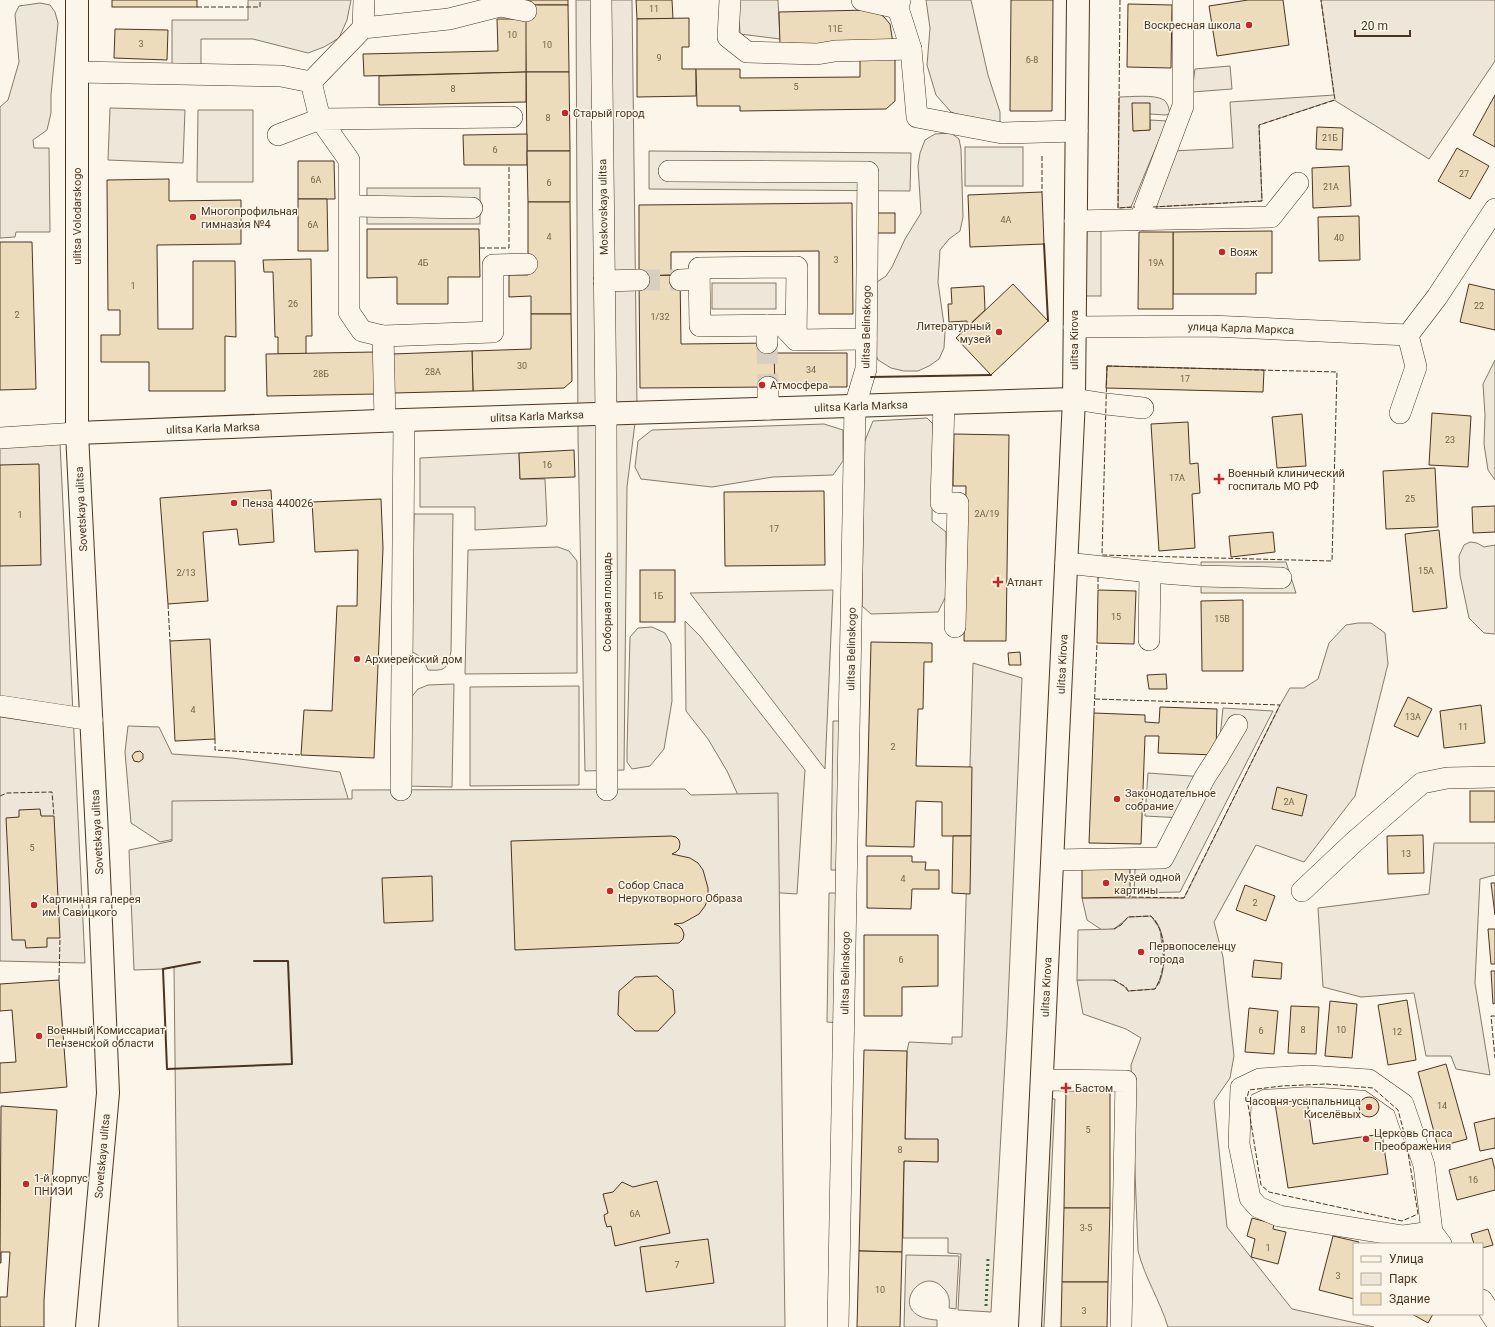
<svg xmlns="http://www.w3.org/2000/svg" width="1495" height="1327" viewBox="0 0 1495 1327" font-family="Roboto,sans-serif">
<rect width="100%" height="100%" fill="#fbf6e9"/>
<g fill="#ede6d9" stroke="#887966">
<polygon points="248,0 351,0 347,20 339,38 324,47 308,53 253,39 201,39 201,72 172,73 172,20 248,20"/>
<polygon points="576,0 632,0 637,407 627,487 624,770 585,771 578,438"/>
<polygon points="738,0 778,0 780,39 740,34"/>
<polygon points="926,0 971,0 988,75 1000,112 1000,123 984,124 951,112 936,95 927,65 930,28"/>
<polygon points="1321,0 1495,0 1495,61 1429,159 1334,100 1259,125 1262,201 1154,207 1172,151 1233,148 1230,102 1334,95"/>
<polygon points="40,3 50,5 55,12 58,23 51,95 51,113 47,130 33,140 34,148 49,148 50,232 16,232 15,237 0,238 0,107 8,100 19,62 15,14 19,6"/>
<polygon points="1230,66 1232,89 1192,92 1195,69"/>
<path d="M1119,97c11,0 36,-3 45,3 4,3 5,9 6,14l-5,1 -15,-1 -17,17 17,-1v-10l17,1 -36,86 -13,1z"/>
<polygon points="110,108 185,110 183,163 108,160"/>
<polygon points="198,110 253,110 253,182 197,182"/>
<polygon points="951,133 959,139 961,149 963,217 960,231 949,239 940,250 938,282 945,332 944,348 939,359 929,366 918,371 904,371 891,368 878,360 873,347 877,282 886,276 892,267 905,239 921,213 918,166 920,153 925,140 935,134"/>
<rect x="712" y="283" width="64" height="26"/>
<polygon points="1495,360 1495,480 1488,470 1484,444 1485,415 1483,384"/>
<polygon points="927,418 933,424 932,521 946,532 946,596 938,612 871,614 862,606 864,443 873,421"/>
<polygon points="824,424 843,430 843,461 833,475 773,477 712,487 641,479 635,467 638,441 652,430"/>
<polygon points="60,443 85,963 0,961 0,445"/>
<polygon points="519,453 520,479 545,479 547,521 546,526 475,530 475,507 420,507 420,458"/>
<path d="M414,514h39l-2,137c-3,18 -6,20 -23,19 -3,-8 -8,-15 -16,-18z"/>
<polygon points="1470,542 1477,543 1484,547 1495,545 1495,634 1484,633 1469,618 1460,575 1459,556 1464,545"/>
<polygon points="558,547 569,551 577,561 577,673 465,674 468,550"/>
<polygon points="833,590 825,769 690,593"/>
<polygon points="685,621 700,636 805,770 797,894 767,892 748,817 727,771 708,739 686,711"/>
<path d="M1358,623h13l14,10 3,31 -33,132 -51,66 -48,-17 -42,77 9,35 11,99 -4,22 -16,23 13,126 65,82 82,18h-206c-8,-26 -23,-49 -30,-76l-7,-186 10,-27 -15,-9 -43,-15 -6,-34c16,0 42,-6 51,11l31,-7c7,-18 8,-48 -4,-64l-31,1 -10,8 -12,1 -15,-10 -5,-22h102l96,-193 10,-17h14l14,-9 11,-36 17,-18z"/>
<polygon points="652,627 665,633 671,644 672,701 664,749 650,766 632,769 627,762 627,750 630,637 638,628"/>
<polygon points="973,663 1022,678 1007,1026 991,1312 958,1310 961,1254 948,1253 948,1238 903,1238 904,1161 938,1161 938,1140 905,1139 907,1051 909,1042 952,1044 952,1037 962,1037"/>
<polygon points="454,684 452,787 404,786 410,699 418,689 428,685"/>
<polygon points="579,686 579,785 470,786 470,687"/>
<polygon points="128,726 159,727 172,754 232,758 340,772 348,798 347,825 199,834 160,842 131,823 125,752"/>
<polygon points="1434,843 1495,843 1495,875 1480,879 1475,983 1490,1075 1456,1069 1451,1056 1426,1056 1414,993 1361,997 1323,987 1318,908 1429,894"/>
<path d="M906,1255l53,1 -3,53 -7,-1c1,-7 0,-15 -6,-20 -22,-26 -60,29 -6,32v7h-33z"/>
</g>
<g fill="#ede7d9" stroke="#887966">
<rect x="965" y="147" width="58" height="39"/>
<polygon points="649,151 911,153 910,191 649,189"/>
<rect x="367" y="188" width="113" height="36"/>
<rect x="1083" y="227" width="18" height="69"/>
<polygon points="1201,562 1286,562 1296,593 1201,593"/>
<polygon points="1223,708 1273,711 1180,892 1134,893 1135,869 1163,858 1183,818 1145,816 1148,773 1205,777 1218,757"/>
<polygon points="833,721 844,721 842,870 831,870"/>
<polygon points="685,789 691,795 778,793 785,1327 178,1327 174,967 163,969 134,970 129,850 172,841 172,801 352,799 352,790"/>
<polygon points="829,893 841,893 839,1023 827,1022"/>
<polygon points="1151,916 1160,929 1164,963 1161,977 1155,989 1128,991 1125,987 1114,980 1077,980 1078,930 1114,929 1121,925 1128,917"/>
<polygon points="1041,1098 1055,1099 1044,1327 1030,1327"/>
</g>
<g fill="#ecdcbc" stroke="#4a3520">
<rect x="112" y="0" width="85" height="7"/>
<rect x="525" y="0" width="43" height="5"/>
<polygon points="636,0 672,0 673,19 637,19"/>
<polygon points="1011,0 1053,0 1052,111 1010,111"/>
<polygon points="1248,0 1283,0 1289,45 1217,56 1209,6"/>
<polygon points="1128,4 1172,5 1171,68 1127,67"/>
<polygon points="525,5 568,5 569,72 526,72"/>
<polygon points="869,10 876,11 884,17 890,24 893,43 780,44 779,12"/>
<polygon points="689,18 689,47 682,47 682,69 696,69 696,96 637,97 637,19"/>
<polygon points="497,19 526,19 526,72 364,76 363,54 498,51"/>
<polygon points="115,29 168,30 167,60 114,58"/>
<polygon points="860,54 895,54 895,101 886,109 740,111 740,106 697,106 696,69 740,69 740,78 860,77"/>
<polygon points="526,72 569,72 570,151 527,151"/>
<polygon points="526,72 526,102 379,105 379,76"/>
<polygon points="1495,95 1495,147 1473,135"/>
<polygon points="1132,103 1150,103 1150,130 1133,131"/>
<polygon points="1317,127 1343,128 1342,150 1316,149"/>
<polygon points="527,134 527,165 464,165 463,135"/>
<polygon points="1457,148 1489,166 1470,199 1438,181"/>
<polygon points="527,151 570,151 570,202 528,202"/>
<polygon points="298,161 334,161 335,199 298,199"/>
<polygon points="1349,166 1351,206 1313,208 1312,168"/>
<polygon points="169,179 169,201 241,200 241,244 157,245 158,329 193,329 193,261 235,261 236,337 225,336 225,391 149,391 149,362 101,362 101,335 120,335 120,310 108,310 107,180"/>
<polygon points="1042,192 1044,244 970,247 968,195"/>
<polygon points="298,199 327,199 328,251 298,251"/>
<polygon points="528,202 570,202 571,314 531,314 531,296 509,297 509,275 528,275"/>
<polygon points="852,203 853,314 819,314 819,251 671,252 671,275 639,276 639,205"/>
<rect x="876" y="213" width="19" height="20"/>
<polygon points="1359,216 1360,260 1319,261 1318,217"/>
<polygon points="367,229 479,229 480,277 448,277 448,304 397,304 397,277 367,278"/>
<polygon points="1272,231 1272,273 1256,273 1256,294 1173,294 1173,232"/>
<polygon points="1139,232 1173,232 1173,309 1138,309"/>
<polygon points="0,242 32,242 36,389 0,390"/>
<polygon points="311,259 312,336 306,336 306,354 278,354 278,337 275,337 273,272 264,272 263,260"/>
<polygon points="680,275 681,344 774,343 775,387 640,388 639,276"/>
<polygon points="1013,284 1048,321 991,375 956,338"/>
<polygon points="1469,284 1495,290 1495,330 1460,322"/>
<polygon points="984,286 985,310 967,327 967,321 949,322 948,304 952,304 951,288"/>
<polygon points="531,314 571,314 572,381 564,388 473,391 472,351 531,349"/>
<polygon points="472,351 473,391 394,393 393,354"/>
<polygon points="375,352 376,394 267,396 266,354"/>
<polygon points="774,353 847,353 847,387 775,387"/>
<polygon points="1107,366 1264,370 1263,392 1106,388"/>
<polygon points="1432,413 1471,416 1468,467 1429,465"/>
<polygon points="1302,414 1306,466 1277,468 1272,417"/>
<polygon points="1188,422 1190,464 1198,463 1200,493 1192,494 1195,548 1159,551 1151,424"/>
<polygon points="954,434 1009,435 1006,641 964,641 966,486 953,486"/>
<polygon points="574,450 575,477 520,479 519,453"/>
<polygon points="39,464 41,565 0,566 0,465"/>
<polygon points="1435,468 1438,527 1386,529 1383,471"/>
<polygon points="271,490 274,542 239,545 237,529 203,532 208,601 168,604 160,498"/>
<polygon points="824,491 825,565 725,566 724,492"/>
<polygon points="381,499 383,548 374,758 301,755 304,710 332,711 337,606 357,606 358,550 315,552 312,502"/>
<polygon points="1495,506 1495,532 1473,533 1472,507"/>
<polygon points="1439,530 1447,608 1413,612 1405,534"/>
<polygon points="1273,532 1275,552 1231,557 1229,536"/>
<rect x="640" y="570" width="35" height="52"/>
<polygon points="1098,590 1136,591 1134,644 1097,643"/>
<polygon points="1243,600 1243,671 1202,671 1201,601"/>
<polygon points="210,639 215,739 175,741 170,641"/>
<polygon points="871,642 932,643 932,662 924,662 923,709 918,709 916,766 972,767 971,836 942,836 942,802 916,801 914,847 866,846"/>
<polygon points="1020,652 1021,665 1009,665 1008,653"/>
<polygon points="1166,674 1167,689 1149,689 1147,675"/>
<polygon points="1408,697 1432,709 1418,737 1394,726"/>
<polygon points="1481,705 1485,743 1444,748 1440,711"/>
<polygon points="1160,707 1217,709 1216,755 1158,753 1159,736 1145,736 1141,844 1089,843 1094,713 1145,715 1145,722 1159,723"/>
<polygon points="140,751 143,754 143,759 139,762 134,761 132,756 135,752"/>
<polygon points="1277,787 1307,795 1302,816 1272,809"/>
<rect x="1470" y="791" width="25" height="31"/>
<polygon points="40,809 41,816 54,816 60,938 47,938 47,947 26,948 25,940 12,940 6,818 19,817 19,810"/>
<polygon points="1423,835 1424,873 1388,874 1387,836"/>
<polygon points="671,836 676,837 679,840 680,844 679,849 676,852 672,854 690,858 698,863 703,870 708,888 708,898 705,906 699,914 683,923 674,924 679,926 682,929 684,934 683,939 679,943 515,950 511,841"/>
<polygon points="953,836 971,836 970,894 952,893"/>
<polygon points="867,856 912,856 912,862 926,862 925,870 939,870 939,889 912,889 911,909 867,908"/>
<polygon points="1130,868 1130,897 1082,898 1082,869"/>
<polygon points="432,876 433,921 384,923 382,878"/>
<polygon points="1491,883 1495,883 1495,915"/>
<polygon points="1245,885 1275,896 1266,921 1236,910"/>
<polygon points="1488,929 1495,929 1495,964 1491,964"/>
<polygon points="864,935 938,935 938,986 902,987 902,1016 864,1016"/>
<polygon points="1254,960 1282,963 1281,979 1252,977"/>
<polygon points="1491,971 1495,971 1495,1003 1493,1004"/>
<polygon points="657,976 673,990 675,1013 658,1031 635,1031 618,1015 619,991 635,977"/>
<polygon points="59,980 67,1087 0,1093 0,1063 16,1062 12,1010 0,1011 0,984"/>
<polygon points="1407,1000 1416,1060 1388,1065 1378,1005"/>
<polygon points="1330,1001 1357,1004 1352,1058 1325,1056"/>
<polygon points="1291,1006 1319,1007 1316,1054 1288,1053"/>
<polygon points="1249,1008 1278,1011 1274,1054 1245,1052"/>
<polygon points="864,1050 907,1051 905,1139 938,1139 938,1162 904,1161 902,1252 859,1251"/>
<polygon points="1446,1064 1467,1139 1438,1147 1418,1072"/>
<polygon points="1066,1088 1110,1089 1110,1208 1064,1208"/>
<circle cx="1369" cy="1107" r="10"/>
<polygon points="1307,1099 1313,1144 1382,1134 1388,1174 1288,1188 1275,1103"/>
<polygon points="1,1106 57,1110 44,1300 44,1327 0,1327 0,1297 7,1297 10,1252 1,1252 1,1263 0,1263"/>
<polygon points="1495,1118 1495,1148 1480,1151 1474,1123"/>
<polygon points="1492,1158 1495,1170 1495,1190 1457,1200 1449,1170"/>
<polygon points="657,1181 670,1233 615,1246 611,1226 607,1227 605,1221 604,1215 608,1213 603,1194 613,1192 622,1182 633,1187"/>
<polygon points="1064,1208 1110,1208 1108,1282 1062,1282"/>
<polygon points="1252,1218 1274,1224 1273,1229 1286,1232 1278,1264 1251,1257 1255,1239 1247,1236"/>
<polygon points="1488,1229 1493,1245 1482,1248 1482,1244 1474,1244 1471,1234"/>
<polygon points="1333,1236 1359,1242 1358,1244 1354,1244 1354,1299 1319,1290"/>
<polygon points="708,1239 714,1283 646,1292 640,1247"/>
<polygon points="859,1251 902,1252 900,1327 857,1327"/>
<polygon points="1062,1282 1108,1282 1107,1327 1061,1327"/>
<polygon points="1412,1314 1433,1314 1428,1323"/>
</g>
<g fill="none" stroke-linecap="round" stroke-linejoin="round">
<g stroke="#d8cfc1" stroke-width="21" stroke-dasharray="21 10" stroke-linecap="butt">
<polyline points="639,280 680,280"/>
<polyline points="767,343 768,387"/>
</g>
<defs>
<g id="minor">
<polyline points="601,0 606,414 607,790"/>
<polyline points="730,0 728,37 747,52 817,54 835,51 911,49"/>
<polyline points="862,0 898,8"/>
<polyline points="900,0 898,8 911,49 917,117 1002,133 1077,131"/>
<polyline points="363,28 364,0"/>
<polyline points="77,72 281,76 311,82"/>
<polyline points="512,117 320,119 349,160 349,312 362,331 383,336 493,332 493,265 527,264"/>
<polyline points="278,135 320,119 311,82 363,28 449,19 500,6 526,11"/>
<polyline points="669,171 868,172 866,369 855,406 838,1327"/>
<polyline points="350,206 472,208"/>
<polyline points="1140,220 1183,106 1183,0"/>
<polyline points="1075,221 1271,217 1298,183"/>
<polyline points="680,280 699,279"/>
<polyline points="604,281 639,280"/>
<polyline points="767,325 767,343"/>
<polyline points="1074,327 1211,326 1408,335"/>
<polyline points="1408,335 1437,297 1495,209"/>
<polyline points="383,336 385,421"/>
<polyline points="796,340 797,267 699,268 700,326 782,325 796,340 866,339"/>
<polyline points="768,387 768,409"/>
<polyline points="1074,399 1106,404 1143,408"/>
<polyline points="944,403 941,503 958,503 955,627"/>
<polyline points="1400,413 1416,367 1408,335"/>
<polyline points="0,438 77,433"/>
<polyline points="1066,563 1150,572 1149,640"/>
<polyline points="1150,572 1201,576 1281,578"/>
<polyline points="0,706 92,720"/>
<polyline points="401,790 404,420"/>
<polyline points="1053,860 1163,858 1205,777 1218,757 1237,725"/>
<polyline points="1302,891 1354,842 1422,783 1447,778 1495,777"/>
<polyline points="1042,1080 1126,1081 1121,1327"/>
<polyline points="1432,1232 1403,1236 1279,1216 1258,1207 1250,1198 1239,1144 1241,1088 1260,1079 1308,1076 1369,1080 1403,1104 1424,1165 1432,1232 1441,1244"/>
<polyline points="1482,1300 1495,1320"/>
</g>
<g id="major">
<polyline points="77,0 77,433 99,875 108,1093 87,1327"/>
<polyline points="77,433 404,420 1074,399"/>
<polyline points="1030,1327 1074,399 1078,0"/>
</g>
</defs>
<use href="#minor" stroke="#4a3520" stroke-width="22"/>
<use href="#major" stroke="#4a3520" stroke-width="24"/>
<use href="#minor" stroke="#fbf6e9" stroke-width="21"/>
<use href="#major" stroke="#fbf6e9" stroke-width="22"/>
<polyline stroke="#436837" stroke-width="3" stroke-dasharray="2 3" stroke-linecap="butt" points="986,1306 988,1259"/>
<g stroke="#4a3520" stroke-width="1" stroke-dasharray="5 2" stroke-linecap="butt">
<polyline points="1120,0 1118,208 1135,207"/>
<polyline points="197,7 260,7 260,0"/>
<polyline points="1042,156 1042,192"/>
<polyline points="1153,207 1262,201 1259,125 1335,100 1321,0"/>
<polyline points="480,248 509,248 509,165"/>
<polygon points="1107,366 1337,372 1332,561 1102,555"/>
<polyline points="1098,577 1098,590"/>
<polyline points="168,604 170,641"/>
<polyline points="1095,699 1280,705 1184,898 1130,897"/>
<polyline points="1094,713 1097,643"/>
<polyline points="215,739 215,750 301,755"/>
<polyline points="0,796 7,793 52,792 54,816"/>
<polyline points="59,980 60,938"/>
<path d="M1114,980l12,7 2,4 27,-2c12,-18 13,-57 -4,-73l-23,1 -7,8 -7,4"/>
<polyline points="1495,1016 1491,1016 1495,1058"/>
<polygon points="1326,1084 1373,1088 1398,1110 1406,1140 1418,1214 1402,1221 1269,1192 1261,1185 1247,1098 1249,1090 1282,1086"/>
</g>
<g stroke="#4a3520" stroke-width="2">
<polyline points="1044,244 1048,321"/>
<polyline points="871,377 991,375"/>
<polyline points="200,962 163,969 167,1069 292,1064 288,961 254,961"/>
</g>
</g>
<g fill="#c62828" stroke="#fbf6e9" stroke-width="1.5">
<circle cx="1249" cy="25" r="4"/>
<circle cx="565" cy="113" r="4"/>
<circle cx="193" cy="217" r="4"/>
<circle cx="1222" cy="252" r="4"/>
<circle cx="999" cy="332" r="4"/>
<circle cx="762" cy="385" r="4"/>
<path d="M1217 473h4v4h4v4h-4v4h-4v-4h-4v-4h4z"/>
<circle cx="234" cy="503" r="4"/>
<path d="M996 576h4v4h4v4h-4v4h-4v-4h-4v-4h4z"/>
<circle cx="357" cy="659" r="4"/>
<circle cx="1117" cy="799" r="4"/>
<circle cx="1106" cy="883" r="4"/>
<circle cx="610" cy="891" r="4"/>
<circle cx="34" cy="905" r="4"/>
<circle cx="1141" cy="952" r="4"/>
<circle cx="39" cy="1036" r="4"/>
<path d="M1064 1082h4v4h4v4h-4v4h-4v-4h-4v-4h4z"/>
<circle cx="1369" cy="1107" r="4"/>
<circle cx="1366" cy="1139" r="4"/>
<circle cx="26" cy="1184" r="4"/>
</g>
<g text-anchor="middle" stroke-width="3" stroke-linejoin="round" paint-order="stroke">
<g font-size="9" fill="#725f47">
<text x="654" y="12">11</text>
<text x="835" y="32">11Е</text>
<text x="512" y="38">10</text>
<text x="141" y="47">3</text>
<text x="547" y="48">10</text>
<text x="659" y="61">9</text>
<text x="1032" y="63">6-8</text>
<text x="796" y="90">5</text>
<text x="453" y="92">8</text>
<text x="548" y="121">8</text>
<text x="1330" y="141">21Б</text>
<text x="495" y="153">6</text>
<text x="1464" y="177">27</text>
<text x="316" y="183">6А</text>
<text x="549" y="186">6</text>
<text x="1331" y="190">21А</text>
<text x="1006" y="223">4А</text>
<text x="313" y="228">6А</text>
<text x="549" y="240">4</text>
<text x="1339" y="241">40</text>
<text x="836" y="263">3</text>
<text x="423" y="266">4Б</text>
<text x="1156" y="266">19А</text>
<text x="133" y="289">1</text>
<text x="293" y="307">26</text>
<text x="1479" y="309">22</text>
<text x="17" y="318">2</text>
<text x="660" y="320">1/32</text>
<text x="522" y="369">30</text>
<text x="811" y="373">34</text>
<text x="433" y="375">28А</text>
<text x="321" y="377">28Б</text>
<text x="1185" y="382">17</text>
<text x="1450" y="443">23</text>
<text x="547" y="468">16</text>
<text x="1177" y="481">17А</text>
<text x="1410" y="502">25</text>
<text x="987" y="517">2А/19</text>
<text x="20" y="518">1</text>
<text x="774" y="532">17</text>
<text x="1426" y="574">15А</text>
<text x="186" y="576">2/13</text>
<text x="658" y="599">1Б</text>
<text x="1116" y="620">15</text>
<text x="1222" y="622">15В</text>
<text x="193" y="713">4</text>
<text x="1413" y="720">13А</text>
<text x="1463" y="730">11</text>
<text x="893" y="750">2</text>
<text x="1289" y="805">2А</text>
<text x="32" y="851">5</text>
<text x="1406" y="857">13</text>
<text x="903" y="882">4</text>
<text x="1255" y="906">2</text>
<text x="901" y="963">6</text>
<text x="1303" y="1033">8</text>
<text x="1341" y="1033">10</text>
<text x="1261" y="1034">6</text>
<text x="1397" y="1035">12</text>
<text x="1442" y="1109">14</text>
<text x="1088" y="1133">5</text>
<text x="900" y="1153">8</text>
<text x="1473" y="1183">16</text>
<text x="635" y="1217">6А</text>
<text x="1086" y="1231">3-5</text>
<text x="1268" y="1251">1</text>
<text x="677" y="1268">7</text>
<text x="1338" y="1279">3</text>
<text x="880" y="1293">10</text>
<text x="1084" y="1314">3</text>
</g>
<g font-size="11" fill="#4a3520" stroke="#fbf6e9" text-anchor="start">
<text x="1241" y="29" text-anchor="end">Воскресная школа</text>
<text x="573" y="117">Старый город</text>
<text x="201" y="215">Многопрофильная<tspan x="201" dy="13">гимназия №4</tspan></text>
<text x="1230" y="256">Вояж</text>
<text x="991" y="330" text-anchor="end">Литературный<tspan x="991" dy="13">музей</tspan></text>
<text x="770" y="389">Атмосфера</text>
<text x="1228" y="477">Военный клинический<tspan x="1228" dy="13">госпиталь МО РФ</tspan></text>
<text x="242" y="507">Пенза 440026</text>
<text x="1007" y="586">Атлант</text>
<text x="365" y="663">Архиерейский дом</text>
<text x="1125" y="797">Законодательное<tspan x="1125" dy="13">собрание</tspan></text>
<text x="1114" y="881">Музей одной<tspan x="1114" dy="13">картины</tspan></text>
<text x="618" y="889">Собор Спаса<tspan x="618" dy="13">Нерукотворного Образа</tspan></text>
<text x="42" y="903">Картинная галерея<tspan x="42" dy="13">им. Савицкого</tspan></text>
<text x="1149" y="950">Первопоселенцу<tspan x="1149" dy="13">города</tspan></text>
<text x="47" y="1034">Военный Комиссариат<tspan x="47" dy="13">Пензенской области</tspan></text>
<text x="1075" y="1092">Бастом</text>
<text x="1361" y="1105" text-anchor="end">Часовня-усыпальница<tspan x="1361" dy="13">Киселёвых</tspan></text>
<text x="1374" y="1137">Церковь Спаса<tspan x="1374" dy="13">Преображения</tspan></text>
<text x="34" y="1182">1-й корпус<tspan x="34" dy="13">ПНИЭИ</tspan></text>
</g>
<g font-size="11" fill="#4a3520" stroke="#fbf6e9">
<text transform="translate(603 207) rotate(-91)" y="4">Moskovskaya ulitsa</text>
<text transform="translate(77 216) rotate(-90)" y="4">ulitsa Volodarskogo</text>
<text transform="translate(866 327) rotate(-89)" y="4">ulitsa Belinskogo</text>
<text transform="translate(1241 328) rotate(2)" y="4">улица Карла Маркса</text>
<text transform="translate(1074 340) rotate(-90)" y="4">ulitsa Kirova</text>
<text transform="translate(861 406) rotate(-2)" y="4">ulitsa Karla Marksa</text>
<text transform="translate(537 416) rotate(-2)" y="4">ulitsa Karla Marksa</text>
<text transform="translate(213 428) rotate(-2)" y="4">ulitsa Karla Marksa</text>
<text transform="translate(81 509) rotate(-93)" y="4">Sovetskaya ulitsa</text>
<text transform="translate(607 602) rotate(-90)" y="4">Соборная площадь</text>
<text transform="translate(851 649) rotate(-89)" y="4">ulitsa Belinskogo</text>
<text transform="translate(1062 664) rotate(-87)" y="4">ulitsa Kirova</text>
<text transform="translate(97 832) rotate(-93)" y="4">Sovetskaya ulitsa</text>
<text transform="translate(845 973) rotate(-89)" y="4">ulitsa Belinskogo</text>
<text transform="translate(1046 987) rotate(-87)" y="4">ulitsa Kirova</text>
<text transform="translate(102 1156) rotate(-85)" y="4">Sovetskaya ulitsa</text>
</g>
</g>
<rect x="1353" y="1243" width="130" height="72" fill="#fbf6e9" stroke="#b4a999"/>
<rect x="1361" y="1256" width="20" height="6" fill="#fbf6e9" stroke="#b4a999"/>
<text x="1389" y="1263" font-size="12" fill="#4a3520">Улица</text>
<rect x="1361" y="1273" width="20" height="12" fill="#ede6d9" stroke="#b4a999"/>
<text x="1389" y="1283" font-size="12" fill="#4a3520">Парк</text>
<rect x="1361" y="1293" width="20" height="12" fill="#ecdcbc" stroke="#b4a999"/>
<text x="1389" y="1303" font-size="12" fill="#4a3520">Здание</text>
<path d="M1355 30v6h55v-6" fill="none" stroke="#4a3520" stroke-width="2"/>
<text x="1361" y="30" font-size="12" fill="#4a3520" stroke="#fbf6e9" stroke-width="3" paint-order="stroke">20 m</text>
</svg>
